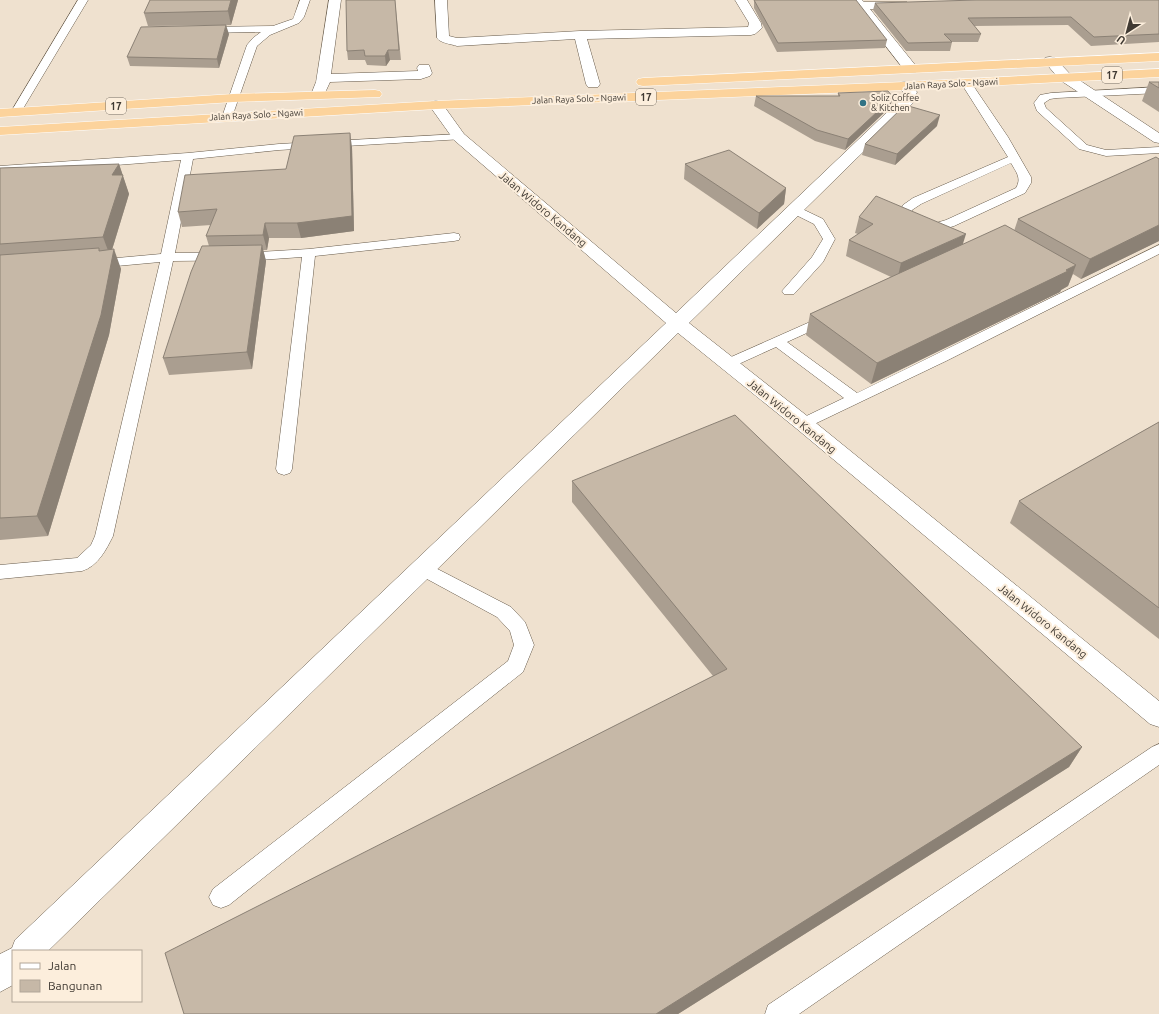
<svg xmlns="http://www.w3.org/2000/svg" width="1159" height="1014" viewBox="0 0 1159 1014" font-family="Ubuntu,sans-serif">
<rect width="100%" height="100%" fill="#efe1cf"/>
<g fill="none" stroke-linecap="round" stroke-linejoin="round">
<defs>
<g id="service">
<polygon points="78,0 88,0 21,112 20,114 12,114 11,112"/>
<polygon points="300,0 310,0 304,17 299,23 270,35 257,46 232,117 231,119 223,119 222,117 247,45 253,38 261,32 205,33 200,30 205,27 273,26 293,19"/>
<path d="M966,80l4,1 38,56 23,40v6l-6,10 -71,33 -17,5 -13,-1 -19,-5 -7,-9 5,-11 10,-7 95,-41 -47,-74zM1011,163c5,9 11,15 5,25l-70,32 -10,3 -23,-4 -3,-3 2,-6 9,-6z"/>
<polygon points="1159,87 1159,93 1057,98 1050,99 1044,103 1046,108 1087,145 1106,150 1159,147 1159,153 1106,156 1079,149 1037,111 1034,103 1040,95 1051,93"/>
<path d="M459,134l4,1 2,2 -2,2 -184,11 -86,9 -18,94 84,-1 50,-3 145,-16 5,1 1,3 -1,3 -5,1 -139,15 -23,213 -2,4 -6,2 -6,-2 -2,-4 26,-212 -43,3 -86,1 -60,275c-7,14 -15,30 -31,35l-82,8v-14l77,-7 14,-13 4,-9 65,-274 -65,6 -5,-1 -2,-3 2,-3 5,-1 66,-6 20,-94 -181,14v-8l188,-13 91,-9z"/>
<polygon points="794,205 823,219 835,239 823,262 794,294 784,294 782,291 812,257 823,239 814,224 790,212 788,209 790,206"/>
<polygon points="1159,245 1159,254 946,361 804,429 798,428 796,424 798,420 844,398 776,347 732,367 727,369 722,367 720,364 722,361 828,314 833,315 835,318 833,321 787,342 857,393"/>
<polygon points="422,561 511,607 525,622 534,645 523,672 229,905 221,908 213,905 209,897 213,889 508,661 514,645 510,631 497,617 416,573 413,568 416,563"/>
<polygon points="1159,744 1159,765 799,1014 765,1014 768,1005 1152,747"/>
</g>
<g id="minor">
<polygon points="329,0 341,0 331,74 418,71 417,68 419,65 429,65 432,73 430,76 421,79 330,82 324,95 314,95 312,92 316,82"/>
<path d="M435,0h12l2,36 8,2 123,-7 168,-4 1,-4 -14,-23h12l14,23 1,5 -7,6 -4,1 -164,4 13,45 -2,3h-10l-2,-3 -11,-45 -118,7c-6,-2 -17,-3 -20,-8z"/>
<polygon points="850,0 862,0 864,2 907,2 909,5 907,8 903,9 870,9 916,66 918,69 916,72 906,72"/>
<polygon points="1050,57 1055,58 1070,74 1159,133 1159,143 1154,142 1060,80 1044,61 1045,58"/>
</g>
<polygon id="tertiary" points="905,82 910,83 917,92 913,103 689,323 811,419 1159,701 1159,727 1150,724 797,429 678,333 48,951 13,951 13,985 0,992 0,954 12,948 15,940 666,323 454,140 429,105 431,102 436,101 441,102 464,134 676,313 901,99 903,92 898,86 900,83"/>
<g id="trunk">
<polygon points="1159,53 1159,61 643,86 638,85 636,82 638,79 643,78"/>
<polygon points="1159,69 1159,77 905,90 436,109 0,135 0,127 436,101 905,82"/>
<polygon points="375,90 380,91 382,94 380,97 233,102 0,117 0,109 233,94"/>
</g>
</defs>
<use href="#service" stroke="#675b4b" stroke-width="1"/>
<use href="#minor" stroke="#675b4b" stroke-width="1"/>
<use href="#tertiary" stroke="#675b4b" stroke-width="1"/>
<use href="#trunk" stroke="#fff" stroke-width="1"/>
<use href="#service" fill="#fff" fill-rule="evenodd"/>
<use href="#minor" fill="#fff" fill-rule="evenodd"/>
<use href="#tertiary" fill="#fff" fill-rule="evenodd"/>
<use href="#trunk" fill="#fcd39c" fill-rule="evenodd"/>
</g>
<g fill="#aa9e90">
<polygon points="238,0 231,25 148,26 144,13"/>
<polygon points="395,0 401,60 390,60 386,66 367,65 365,60 348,60 347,51"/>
<polygon points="754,0 887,40 885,48 777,52 754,8"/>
<polygon points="1159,0 1159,42 1091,46 1068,25 974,26 981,34 978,42 951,42 952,42 950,51 906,51 873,10 875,3"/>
<polygon points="229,34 219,68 130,66 127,57"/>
<polygon points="1149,82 1159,82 1159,112 1142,101"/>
<polygon points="838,93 890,107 845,150 815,141 754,106 756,96 838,96"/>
<polygon points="937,126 895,165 862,155 865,144"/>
<polygon points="352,147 354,231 301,238 269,238 267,250 263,250 266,261 252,369 169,375 163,358 209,246 206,236 211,225 182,227 178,212 286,169"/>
<polygon points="1159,159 1159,241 1081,279 1073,274 1068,286 1061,290 1060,292 871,384 806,335 810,314 891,277 846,256 849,240 858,234 855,233 859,217 963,244 1014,231 1018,219"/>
<polygon points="119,164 129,194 112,250 121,269 109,335 48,536 0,540 0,168"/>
<polygon points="685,164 786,188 784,204 757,229 684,179"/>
<polygon points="1159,422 1159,639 1010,523 1019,501"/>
<polygon points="572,481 1082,747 1069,767 678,1014 184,1014 713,676 572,502"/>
</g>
<g fill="#8b8175">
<polygon points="231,0 238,0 231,25 228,11"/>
<polygon points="226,25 229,34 219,68 217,59"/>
<polygon points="388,50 390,60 386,66 385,56"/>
<polygon points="893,97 890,107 845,150 848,139"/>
<polygon points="940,115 937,126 895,165 897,154"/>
<polygon points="350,133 352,147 354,231 301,238 297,223"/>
<polygon points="119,164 129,194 110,256 103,237 112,175"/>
<polygon points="786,188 784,204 757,229 759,213"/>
<polygon points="265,223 269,238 267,250 263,235"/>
<polygon points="1159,225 1159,241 1081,279 1090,259"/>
<polygon points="966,234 961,250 897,280 901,263"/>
<polygon points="262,245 266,261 252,369 247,352"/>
<polygon points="114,249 121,269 109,335 48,536 37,516"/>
<polygon points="1076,265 1068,286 1061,290 1060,292 871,384 877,363"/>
<polygon points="1082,747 1069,767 678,1014 656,1014"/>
</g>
<g fill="#c6b8a7" stroke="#8b8175">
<polygon points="150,0 231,0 228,11 144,13"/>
<polygon points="346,0 395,0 399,50 388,50 385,56 365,56 364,50 347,51"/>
<polygon points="754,0 856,0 887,40 778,43"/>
<polygon points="976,0 1159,0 1159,34 1094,37 1071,17 968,18 981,34 944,34 952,42 908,43 875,3"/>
<polygon points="226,25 217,59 127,57 141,27"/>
<polygon points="1149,82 1159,82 1159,88"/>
<polygon points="888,91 893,97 848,139 817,130 756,96 840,96 838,93"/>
<polygon points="905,105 940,115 897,154 865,144"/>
<polygon points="350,133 352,216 297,223 265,223 263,235 206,236 217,209 178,212 185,175 286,169 294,136"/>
<polygon points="729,150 786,188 759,213 685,164"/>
<polygon points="1156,157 1159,159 1159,225 1090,259 1018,219"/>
<polygon points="119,164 112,175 123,175 103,237 0,244 0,168"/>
<polygon points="876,196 966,234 901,263 849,240 873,224 859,217"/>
<polygon points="1005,225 1076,265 1066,270 1068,271 877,363 810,314"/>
<polygon points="262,245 247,352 163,358 191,272 202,246"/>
<polygon points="99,248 99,251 114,249 101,315 37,516 0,518 0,255"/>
<polygon points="735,415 1082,747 656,1014 184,1014 165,953 727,669 572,481"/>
<polygon points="1159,422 1159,608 1019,501"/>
</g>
<circle fill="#317385" stroke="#fceedc" stroke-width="1.5" cx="863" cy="103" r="4"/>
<g text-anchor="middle" stroke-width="4" stroke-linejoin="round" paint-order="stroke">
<g font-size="9" fill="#403a33" stroke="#fceedc">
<text transform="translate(951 84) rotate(-3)" y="3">Jalan Raya Solo - Ngawi</text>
<text transform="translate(579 99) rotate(-2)" y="3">Jalan Raya Solo - Ngawi</text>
<text transform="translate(256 115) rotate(-3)" y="3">Jalan Raya Solo - Ngawi</text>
</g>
<g font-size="9" fill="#403a33" stroke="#fceedc" text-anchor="start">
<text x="871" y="101">Soliz Coffee<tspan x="871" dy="10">&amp; Kitchen</tspan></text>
</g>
<g fill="#fceedc" stroke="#787066" stroke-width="1">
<rect x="1102" y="67" width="20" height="16" rx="3"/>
<rect x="636" y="89" width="20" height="16" rx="3"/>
<rect x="106" y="98" width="20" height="16" rx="3"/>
</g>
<g font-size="10" font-weight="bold" fill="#403a33">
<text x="1112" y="79">17</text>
<text x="646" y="101">17</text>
<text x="116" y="110">17</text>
</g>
<g font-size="11" fill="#403a33" stroke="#fceedc">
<text transform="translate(543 209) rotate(40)" y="4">Jalan Widoro Kandang</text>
<text transform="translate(792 416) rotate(39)" y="4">Jalan Widoro Kandang</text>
<text transform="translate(1043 621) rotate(39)" y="4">Jalan Widoro Kandang</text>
</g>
</g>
<rect x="12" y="950" width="130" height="52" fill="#fceedc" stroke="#b1a698"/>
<rect x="20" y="963" width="20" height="6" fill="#ffffff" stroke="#b1a698"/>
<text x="48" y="970" font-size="12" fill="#403a33">Jalan</text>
<rect x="20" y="980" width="20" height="12" fill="#c6b8a7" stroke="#b1a698"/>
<text x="48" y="990" font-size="12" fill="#403a33">Bangunan</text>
<g transform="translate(1127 32) rotate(216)" stroke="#fceedc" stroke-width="3" paint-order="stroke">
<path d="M0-3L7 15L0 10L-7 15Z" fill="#403a33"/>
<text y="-6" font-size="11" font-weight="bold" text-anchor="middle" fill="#403a33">U</text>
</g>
</svg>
